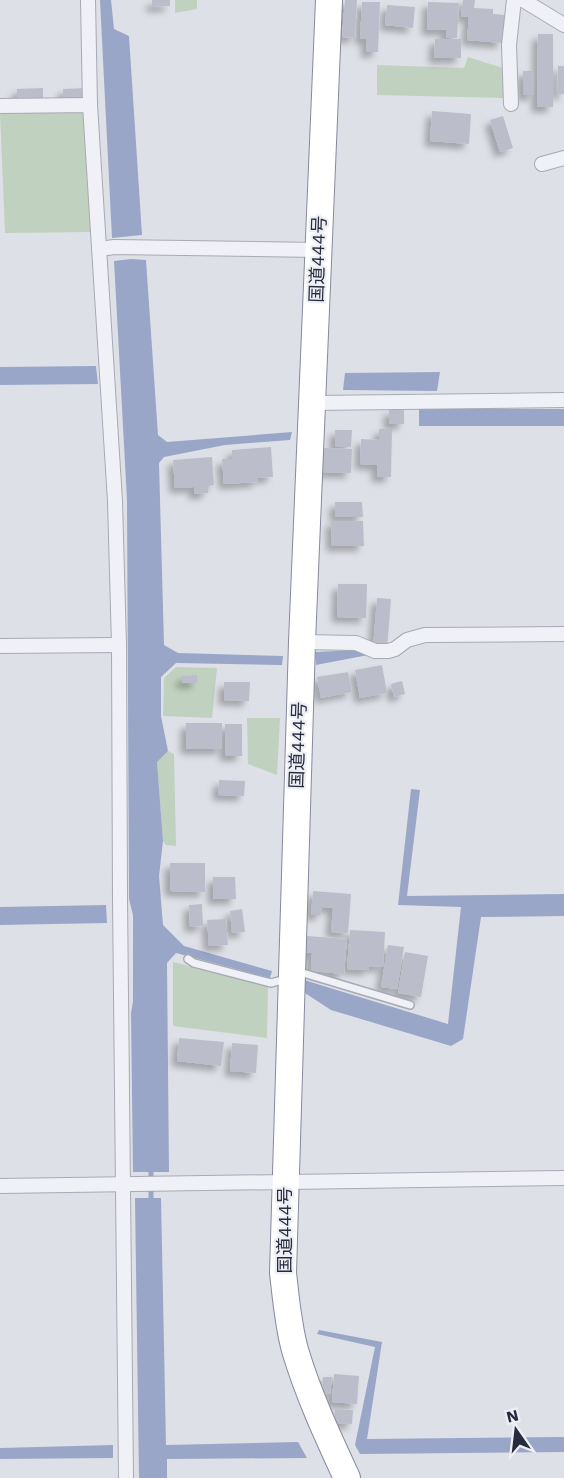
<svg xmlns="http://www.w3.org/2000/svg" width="564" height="1478" viewBox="0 0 564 1478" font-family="'Work Sans','Noto Sans JP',sans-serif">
<defs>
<filter id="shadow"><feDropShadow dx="-5.5" dy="5.5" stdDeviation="3" flood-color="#0004"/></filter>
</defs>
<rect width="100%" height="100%" fill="#dee0e7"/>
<g fill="#c0d1bf">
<polygon points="175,0 197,0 197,9 175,13"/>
<polygon points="468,57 506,69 505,98 377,95 377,65 464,68"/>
<polygon points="0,113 84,113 91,232 5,233"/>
<polygon points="176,667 217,668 212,718 163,716 164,678"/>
<polygon points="247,718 280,718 277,775 248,764"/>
<polygon points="168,751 174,754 176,846 166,845 163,841 157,762"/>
<polygon points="173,962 268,986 267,1038 173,1026"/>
</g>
<g fill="#99a6c7">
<polygon points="100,0 111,0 114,29 129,36 142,235 112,238"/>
<polygon points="131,259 146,260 158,435 167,442 292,432 290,440 225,445 164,457 159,463 164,645 178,653 283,656 282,665 176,663 161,677 161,716 168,751 157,762 163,841 159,876 163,925 184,946 272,971 270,978 176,953 167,963 169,1172 133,1172 131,1013 133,1001 133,915 129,899 127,500 114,261"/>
<polygon points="96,366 98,384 0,385 0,367"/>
<polygon points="440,372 437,391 343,390 345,373"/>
<rect x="419" y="409" width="145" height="17"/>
<polygon points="358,650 368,655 316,665 315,652"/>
<polygon points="411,789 420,790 407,896 564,894 564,916 481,917 463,1039 451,1046 331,1010 305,993 304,980 448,1024 461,907 398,905"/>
<polygon points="106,905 107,923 0,925 0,907"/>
<polygon points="135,1198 161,1198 166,1445 298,1442 307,1458 167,1459 167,1478 139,1478"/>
<polygon points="319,1330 382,1342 367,1439 564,1437 564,1452 360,1454 355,1445 375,1347 317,1334"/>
<polygon points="113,1445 113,1458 0,1459 0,1448"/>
</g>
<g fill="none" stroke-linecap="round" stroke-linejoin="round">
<polyline stroke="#99a6c7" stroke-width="5" points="151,1166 151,1205"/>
</g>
<g fill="#bbbeca" filter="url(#shadow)">
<polygon points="152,0 170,0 170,6 152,7"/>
<polygon points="345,0 357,0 355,38 342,37"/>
<polygon points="463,0 475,0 474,8 493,9 493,14 505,15 502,43 467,40 469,17 461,16"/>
<polygon points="362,2 380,2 378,52 366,52 367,39 360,39"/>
<polygon points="428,2 459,3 457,38 446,38 447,30 427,30"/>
<polygon points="387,5 415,7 413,28 385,25"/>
<polygon points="538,34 553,34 553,107 537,107"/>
<polygon points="435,39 461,39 461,58 434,58"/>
<polygon points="558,66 564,66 564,94 557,94"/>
<rect x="523" y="71" width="11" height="24"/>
<polygon points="43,88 43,100 17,100 17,89"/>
<polygon points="86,88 86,100 63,101 63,89"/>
<polygon points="432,111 471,114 469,144 430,141"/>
<polygon points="503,116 513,148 500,152 490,120"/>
<rect x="389" y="410" width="15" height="14"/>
<polygon points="379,429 392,429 391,477 377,477 377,465 360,464 361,439 379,440"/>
<polygon points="335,430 352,430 351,447 335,447"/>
<polygon points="271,447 273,477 257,478 258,482 224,484 222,459 232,459 232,450"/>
<polygon points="324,448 352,449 351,473 323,472"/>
<polygon points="212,457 214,485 208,486 208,493 194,494 194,487 175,488 173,460"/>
<polygon points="335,502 362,502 363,517 335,517"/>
<polygon points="331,521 363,521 364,546 332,546"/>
<polygon points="338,584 367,584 366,618 337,617"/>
<polygon points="377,598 391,599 387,649 373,649"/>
<polygon points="382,665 387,693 360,698 355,670"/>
<polygon points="348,672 352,692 321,698 317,677"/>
<polygon points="197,675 197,683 182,683 182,676"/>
<polygon points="402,681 405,694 394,697 391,684"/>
<polygon points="224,682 250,682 249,701 224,700"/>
<rect x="186" y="723" width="36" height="26"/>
<rect x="225" y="724" width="17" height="32"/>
<polygon points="219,780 245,781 244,796 218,795"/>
<polygon points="170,863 205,863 205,892 170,891"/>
<polygon points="213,877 235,877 236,899 213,899"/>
<polygon points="313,891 351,894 348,933 331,932 333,908 322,907 321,915 311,915"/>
<polygon points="202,904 203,926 190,927 189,905"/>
<polygon points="242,909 245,932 232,933 230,911"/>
<polygon points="226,919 228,945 209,946 207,920"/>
<polygon points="350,930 385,932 383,967 369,966 369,970 347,969"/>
<polygon points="307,936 347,939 344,974 311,971 312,953 306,953"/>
<polygon points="388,945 404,947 397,989 381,987"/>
<polygon points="405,952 428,956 421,997 398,993"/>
<polygon points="179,1038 224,1042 221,1066 177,1061"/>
<polygon points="232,1043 258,1045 256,1073 230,1071"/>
<polygon points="334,1374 359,1376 357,1404 332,1402"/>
<polygon points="323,1377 332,1377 330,1394 322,1393"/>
<polygon points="335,1409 353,1410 352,1424 334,1423"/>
</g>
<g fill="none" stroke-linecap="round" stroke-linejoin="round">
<defs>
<g id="lane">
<polyline points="188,959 194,963 271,983 286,979"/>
<polyline points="296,976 303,973 410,1005"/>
</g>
<g id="street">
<polyline points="88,0 90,105"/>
<polyline points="523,0 564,25"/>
<polyline points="511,104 509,45 514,0"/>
<polyline points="0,106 90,105 115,501 119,645 120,898 126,1478"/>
<polyline points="542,164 564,158"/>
<polyline points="100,249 114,247 318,250"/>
<polyline points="312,403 564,400"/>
<polyline points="302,642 356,643 375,651 388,651 395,649 407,640 425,635 564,634"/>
<polyline points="0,646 119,645"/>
<polyline points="0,1186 564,1178"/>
</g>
<path id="highway" d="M329,0l-27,642 -19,631c3,25 5,52 12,77 13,44 33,87 52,128"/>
</defs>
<use href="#lane" stroke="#a7aab4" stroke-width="10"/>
<use href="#street" stroke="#a7aab4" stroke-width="16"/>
<use href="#highway" stroke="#868a9d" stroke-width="28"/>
<use href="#lane" stroke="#f0f1f6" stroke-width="7"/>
<use href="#street" stroke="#f0f1f6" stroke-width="14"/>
<use href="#highway" stroke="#fff" stroke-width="26"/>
</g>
<g text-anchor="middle" stroke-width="4.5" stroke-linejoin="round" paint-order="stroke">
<g font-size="18" fill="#282b3e" stroke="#edeff5">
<text transform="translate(318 259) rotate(-88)" y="6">国道444号</text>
<text transform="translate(298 745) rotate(-88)" y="6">国道444号</text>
<text transform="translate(285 1230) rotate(-90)" y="6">国道444号</text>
</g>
</g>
<g transform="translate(516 1430) rotate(346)" stroke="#edeff5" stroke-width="4.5" paint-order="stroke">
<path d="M0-4.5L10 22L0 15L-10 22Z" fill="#282b3e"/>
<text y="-9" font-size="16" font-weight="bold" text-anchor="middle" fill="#282b3e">N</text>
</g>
</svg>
